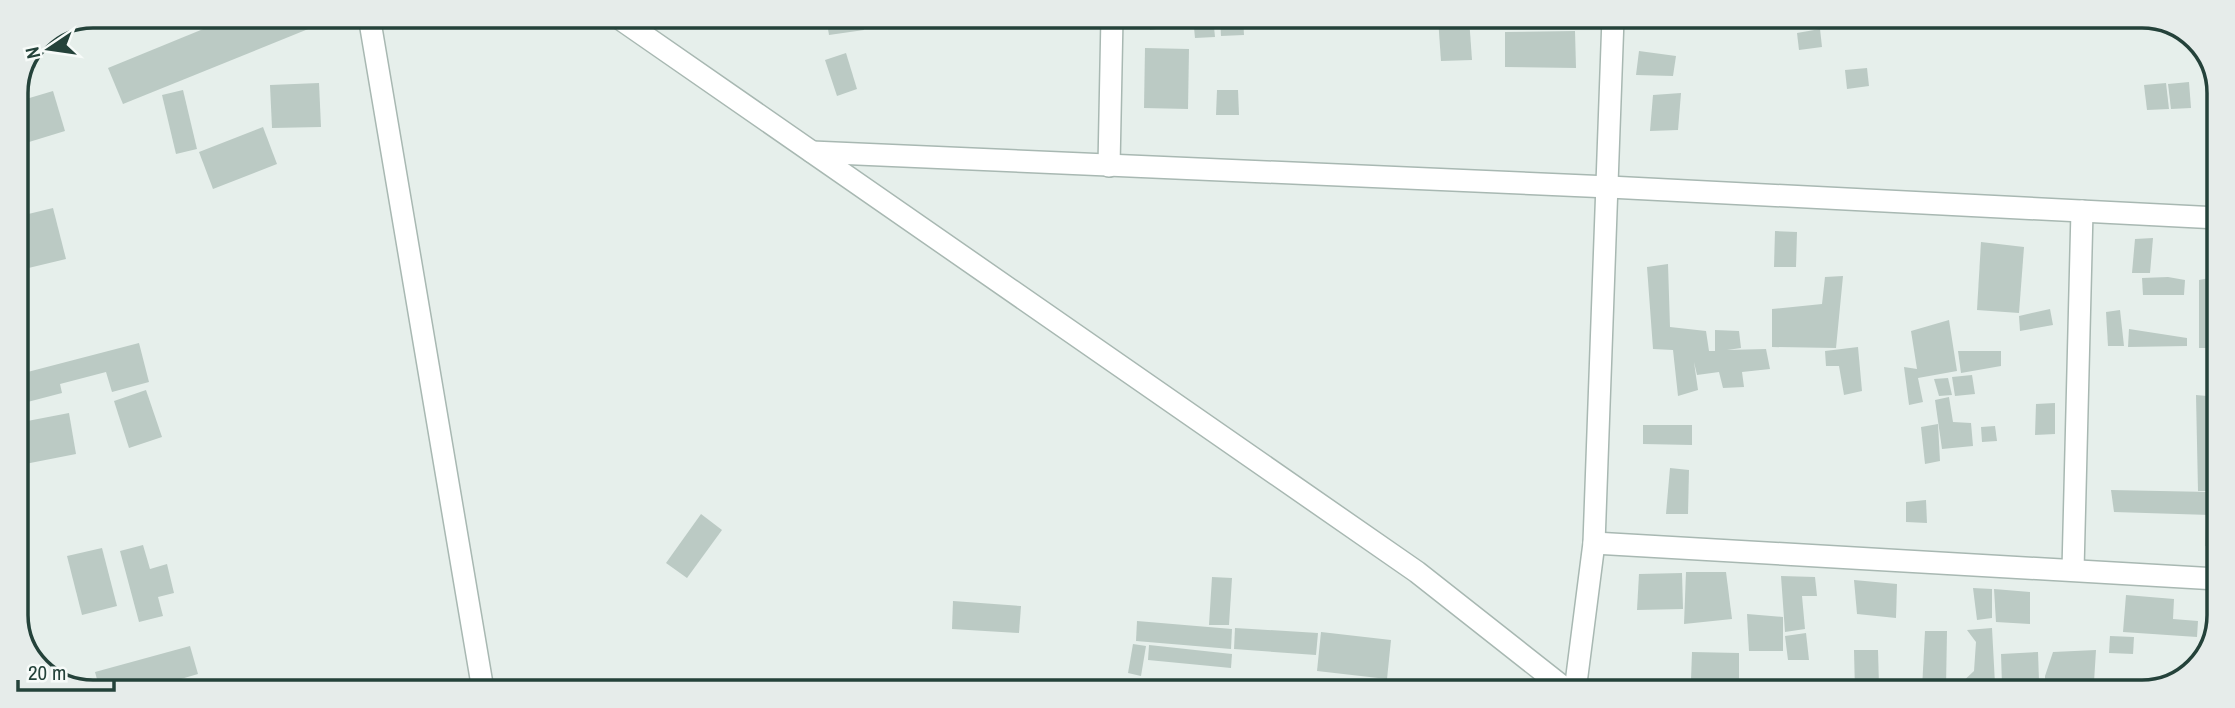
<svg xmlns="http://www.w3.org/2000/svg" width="2235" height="708" viewBox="0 0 2235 708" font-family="'Archivo Narrow',sans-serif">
<rect width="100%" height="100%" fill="#e6efeb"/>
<g fill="#bbcac4">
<polygon points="235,16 326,16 328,21 123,104 108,68"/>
<polygon points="826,17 862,17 864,30 829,35"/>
<polygon points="1148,17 1176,17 1177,26 1150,30"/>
<polygon points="1193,17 1213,17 1215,37 1195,38"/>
<polygon points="1220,17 1243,17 1244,35 1221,36"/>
<polygon points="1316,17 1335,17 1335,22 1315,20"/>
<polygon points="1438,18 1469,18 1472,60 1441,61"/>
<polygon points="1820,29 1822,47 1799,50 1797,33"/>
<polygon points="1575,31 1576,68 1505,67 1505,32"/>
<polygon points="1145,48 1189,49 1188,109 1144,108"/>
<polygon points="33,51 36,68 33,64 28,64"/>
<polygon points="1639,51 1676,56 1673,76 1636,75"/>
<polygon points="846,53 857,89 837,96 825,60"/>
<polygon points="1867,68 1869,86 1847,89 1845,70"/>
<polygon points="2189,82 2191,108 2171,109 2168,84"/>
<polygon points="319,83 321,127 272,128 270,85"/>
<polygon points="2166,83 2169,109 2147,110 2144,85"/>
<polygon points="183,90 197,149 176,154 162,95"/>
<polygon points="1217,90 1238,90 1239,115 1216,115"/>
<polygon points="53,91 65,131 16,146 16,102"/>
<polygon points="1681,93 1678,130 1650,131 1653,95"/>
<polygon points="263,127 277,164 213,189 199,152"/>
<polygon points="53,208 66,259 16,271 16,217"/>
<polygon points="1775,231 1797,232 1796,267 1774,267"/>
<polygon points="2153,238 2150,273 2132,273 2135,239"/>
<polygon points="1981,242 2024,247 2019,313 1977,310"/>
<polygon points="2215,242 2218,242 2218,348 2199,348 2199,280 2215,277"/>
<polygon points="1668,264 1670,327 1706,331 1709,351 1715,351 1715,330 1739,331 1741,348 1727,350 1766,349 1770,369 1742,372 1744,387 1723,388 1719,372 1697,375 1694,362 1698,390 1678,396 1673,350 1653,349 1647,267"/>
<polygon points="1843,276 1836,348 1772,347 1772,309 1822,304 1825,277"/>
<polygon points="2168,277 2185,280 2184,295 2143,295 2142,278"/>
<polygon points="2050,309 2053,325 2020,331 2019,316"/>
<polygon points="2120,310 2124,346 2108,346 2106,312"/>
<polygon points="1949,320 1957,371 1918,378 1923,402 1909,405 1904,367 1917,369 1911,331"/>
<polygon points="2129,329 2187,338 2187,346 2128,347"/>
<polygon points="139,343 149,382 112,392 106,372 60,384 62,393 16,405 16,375"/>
<polygon points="1858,347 1862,391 1844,395 1839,366 1826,366 1825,351"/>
<polygon points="1958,351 2001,351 2001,366 1961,373"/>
<polygon points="1972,375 1975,394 1955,396 1952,377"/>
<polygon points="1948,378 1952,395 1939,396 1934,379"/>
<polygon points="146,390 162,437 129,448 114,401"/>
<polygon points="2196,395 2218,397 2217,491 2198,491"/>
<polygon points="1949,397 1953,422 1971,423 1973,446 1942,449 1935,400"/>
<polygon points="2055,403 2055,434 2035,435 2036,404"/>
<polygon points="69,413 76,454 25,464 17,423"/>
<polygon points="1938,424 1940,461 1925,464 1921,427"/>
<polygon points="1643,425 1692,425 1692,445 1643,444"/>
<polygon points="1995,426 1997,441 1982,442 1981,427"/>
<polygon points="1670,468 1689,470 1688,514 1666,514"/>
<polygon points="2111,490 2210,492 2210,515 2114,512"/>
<polygon points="1926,500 1927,523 1906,522 1906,502"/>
<polygon points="701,514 722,530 687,578 666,563"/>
<polygon points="2206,523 2217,523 2217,545 2205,546"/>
<polygon points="143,545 150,569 167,564 174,593 158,597 163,616 139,622 120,551"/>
<polygon points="102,548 117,606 82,615 67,556"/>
<polygon points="1686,572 1726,572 1732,619 1684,624"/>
<polygon points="1682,573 1683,609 1637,610 1639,574"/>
<polygon points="1781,576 1815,577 1817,596 1802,596 1805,629 1785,632"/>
<polygon points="1212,577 1232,578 1229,625 1209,625"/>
<polygon points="1854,580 1897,584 1896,618 1857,614"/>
<polygon points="1973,588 1992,589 1992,618 1977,620"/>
<polygon points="1994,589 2030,592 2030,624 1996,622"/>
<polygon points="2126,595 2174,599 2173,619 2198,621 2197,637 2123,632"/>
<polygon points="953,601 1021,606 1019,633 952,629"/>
<polygon points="1747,614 1783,617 1783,651 1749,651"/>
<polygon points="1137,621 1232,629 1231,649 1136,641"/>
<polygon points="1235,628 1318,633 1316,655 1234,649"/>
<polygon points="1992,628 1995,684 1958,686 1974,671 1976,642 1967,630"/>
<polygon points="1925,631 1947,631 1946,687 1922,689"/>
<polygon points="1321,632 1391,640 1387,679 1317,671"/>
<polygon points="1806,633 1809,660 1788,660 1785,636"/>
<polygon points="2110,636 2134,637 2133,654 2109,653"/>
<polygon points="2205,638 2215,638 2205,652"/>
<polygon points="1133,644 1146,646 1141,676 1128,673"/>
<polygon points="1149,645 1232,654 1231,668 1148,660"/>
<polygon points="190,646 198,674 143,690 100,690 95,672"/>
<polygon points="1854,650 1878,650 1879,686 1855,692"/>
<polygon points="2096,650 2094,682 2080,684 2079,692 2045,692 2045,676 2053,652"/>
<polygon points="1692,652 1739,653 1739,685 1691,680"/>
<polygon points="2038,652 2039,681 2002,686 2001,654"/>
<polygon points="1209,680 1230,681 1230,691 1209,691"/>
</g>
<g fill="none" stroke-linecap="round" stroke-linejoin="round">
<defs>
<g id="minor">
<polyline points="369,16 483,690"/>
<polyline points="616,16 1417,572 1568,691"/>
<polyline points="812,152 1609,187 2218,218"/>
<polyline points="1109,166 1112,17"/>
<polyline points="1594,543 2217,579"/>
<polyline points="2073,570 2082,211"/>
<polyline points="1575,691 1594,543 1613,18"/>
</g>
</defs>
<use href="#minor" stroke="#a8b8b2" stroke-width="24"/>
<use href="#minor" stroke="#fff" stroke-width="21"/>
</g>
<path d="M0 0H2235V708H0ZM93 28H2142A65 65 0 0 1 2207 93V615A65 65 0 0 1 2142 680H93A65 65 0 0 1 28 615V93A65 65 0 0 1 93 28Z" fill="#e6ecea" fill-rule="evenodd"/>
<path fill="none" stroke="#24423a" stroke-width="3.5" d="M93 28H2142A65 65 0 0 1 2207 93V615A65 65 0 0 1 2142 680H93A65 65 0 0 1 28 615V93A65 65 0 0 1 93 28Z"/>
<g transform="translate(49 49) rotate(257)" stroke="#f7fbf9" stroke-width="5" paint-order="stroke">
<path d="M0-5L12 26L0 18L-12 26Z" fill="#24423a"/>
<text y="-10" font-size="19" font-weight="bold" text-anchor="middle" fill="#24423a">N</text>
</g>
<path d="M18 680v10h96v-10" fill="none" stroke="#24423a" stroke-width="3.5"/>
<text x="28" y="680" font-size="21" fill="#24423a" stroke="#f7fbf9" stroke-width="5" paint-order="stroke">20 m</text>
</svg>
